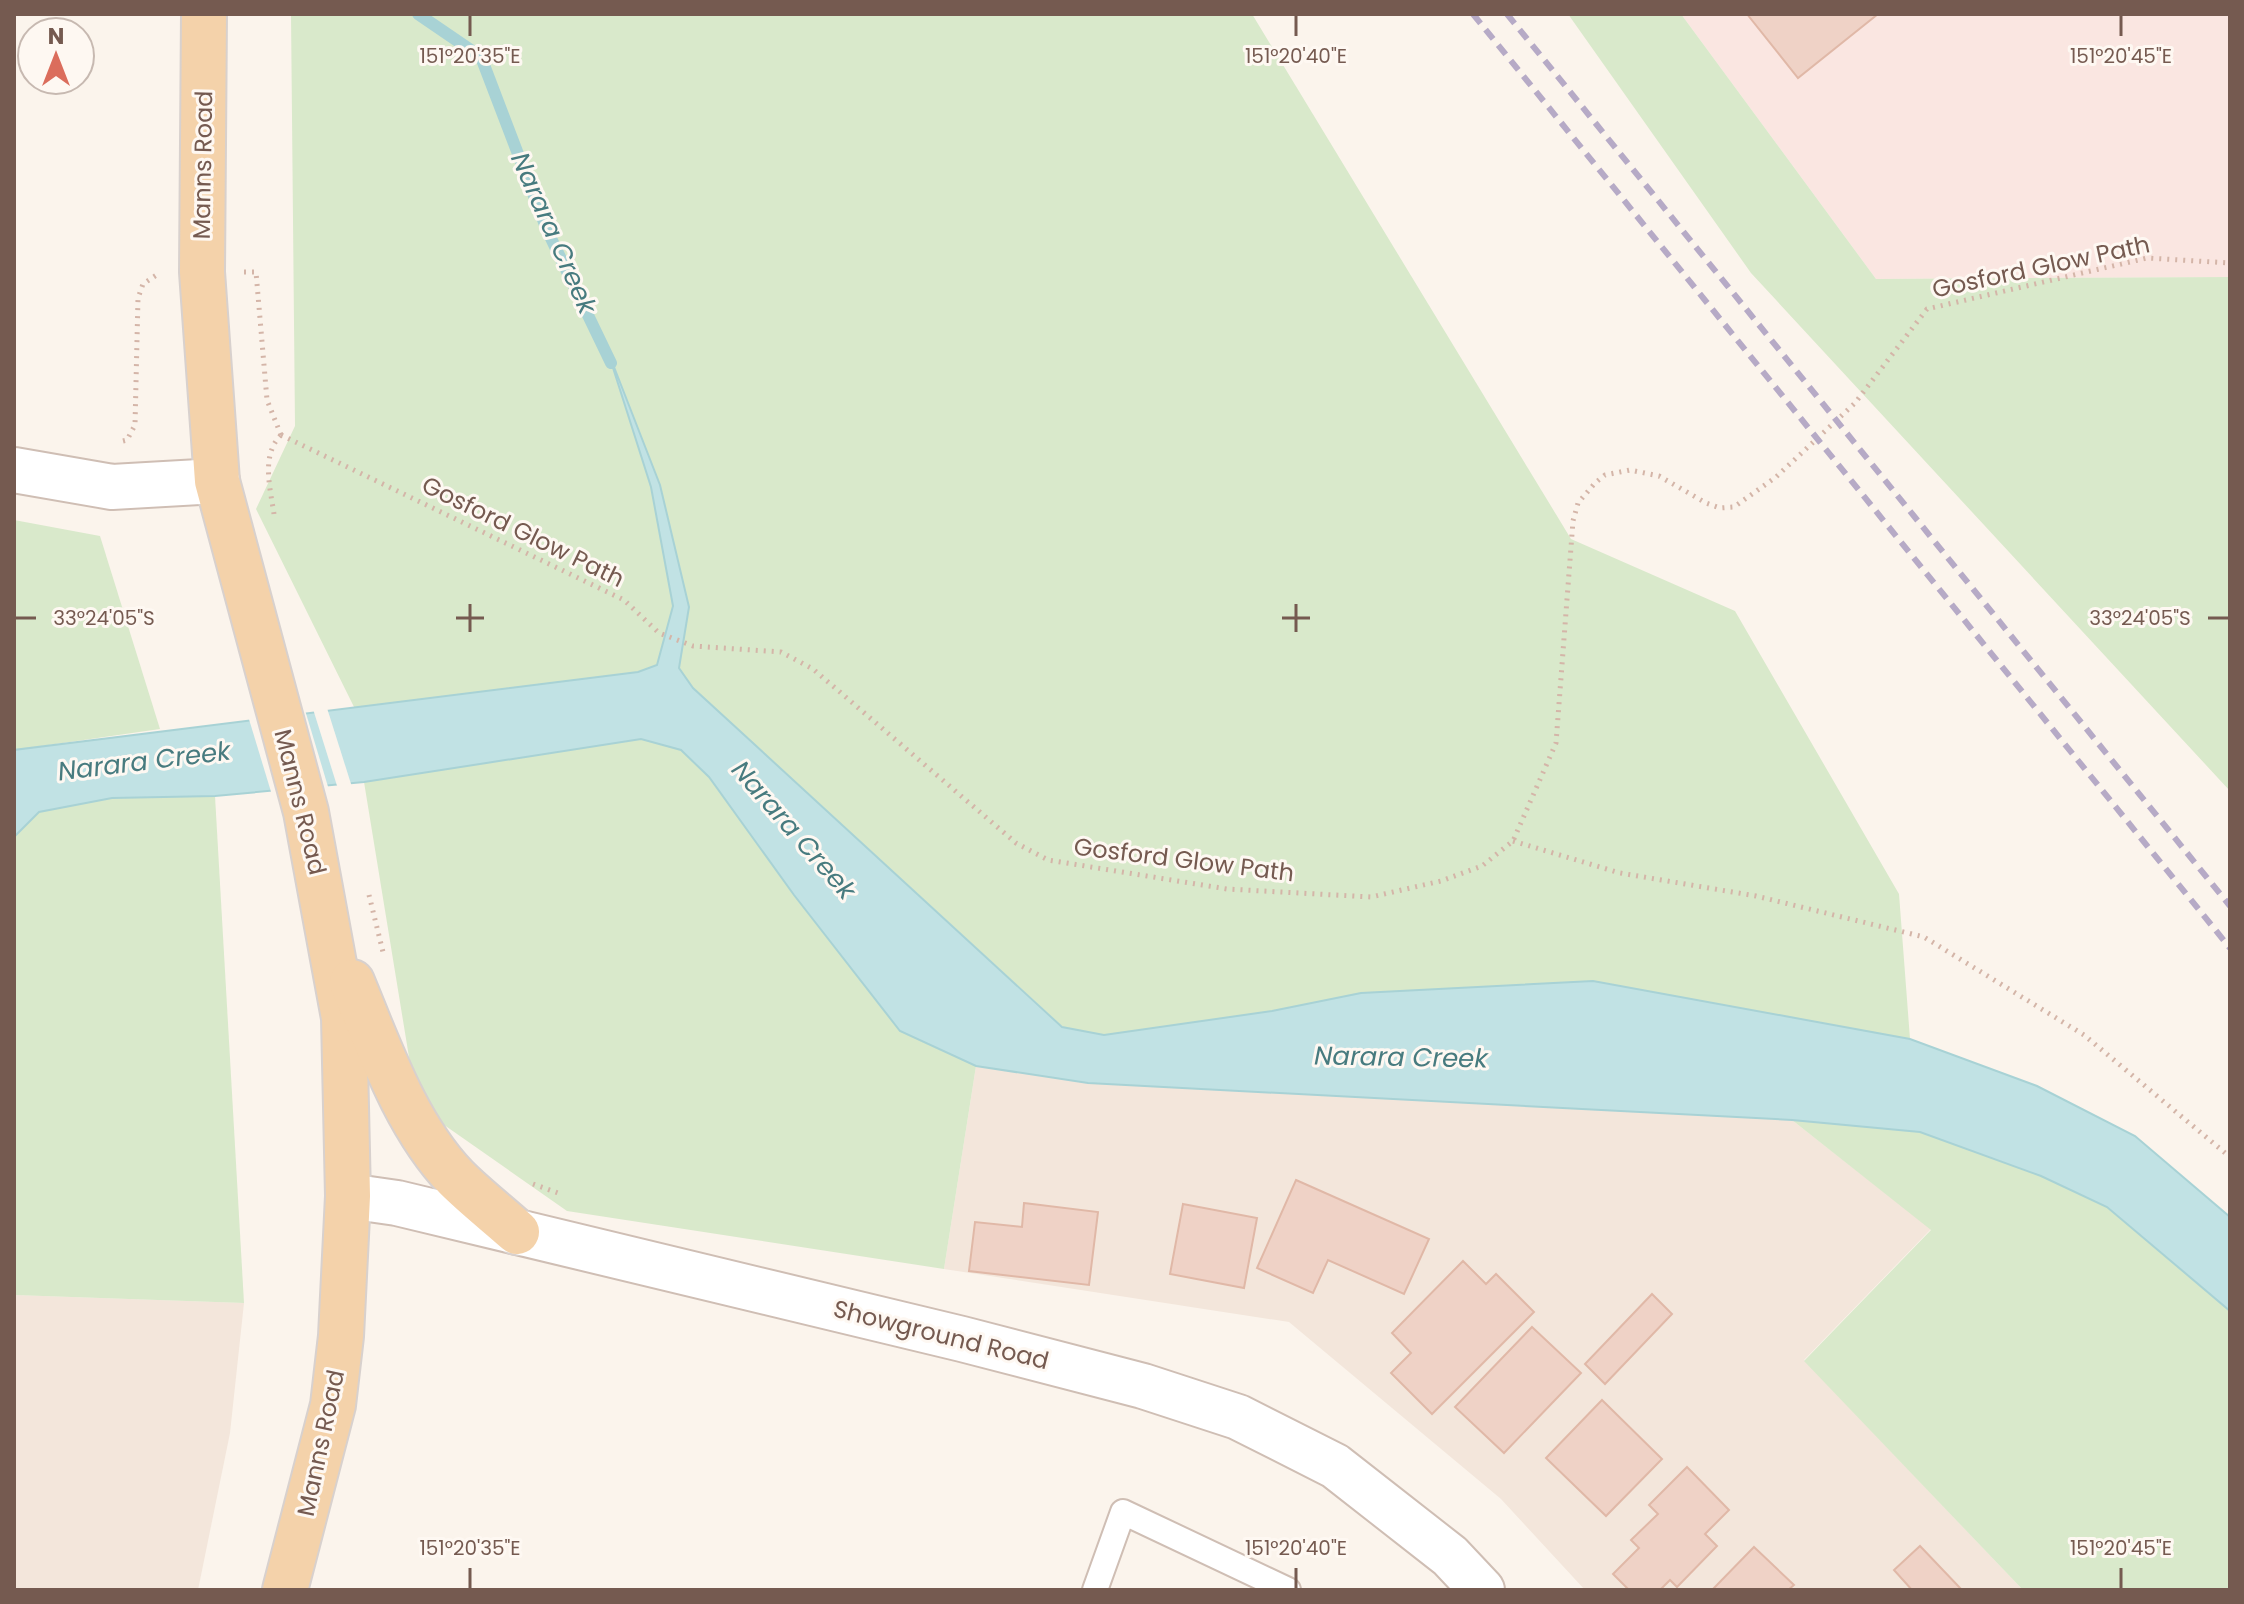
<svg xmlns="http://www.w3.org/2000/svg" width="2244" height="1604" viewBox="0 0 2244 1604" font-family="Poppins,sans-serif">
<rect width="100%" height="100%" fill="#fbf4ec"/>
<g fill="#f3e6db">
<polygon points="976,1066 1088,1083 1792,1120 1931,1229 1804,1360 2023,1590 1585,1590 1501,1499 1289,1322 944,1269"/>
<polygon points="14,1295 244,1303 230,1433 198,1590 14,1590"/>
</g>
<polygon fill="#fae6e1" points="1681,14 2230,14 2230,283 2227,277 1876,279"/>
<g fill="#d9e9cb">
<polygon points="291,14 1252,14 1571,539 1735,611 1899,894 1910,1039 1593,981 1361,993 1272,1011 1104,1035 1063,1027 693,688 679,668 689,607 660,485 613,366 651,487 673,607 657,665 638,672 355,709 256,509 295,426"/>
<polygon points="1568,14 1681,14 1876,279 2228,277 2230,791 1751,273"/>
<polygon points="14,520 100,536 160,729 14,750"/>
<polygon points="640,739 681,750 709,777 900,1031 976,1066 944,1269 567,1211 417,1106 364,782"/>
<polygon points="215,796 244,1303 14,1295 14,837 39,812 112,798"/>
<polygon points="1792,1120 1920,1132 2041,1176 2107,1207 2230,1311 2230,1590 2023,1590 1804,1361 1931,1230"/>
</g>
<polygon fill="#c1e2e4" stroke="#a8d2d5" stroke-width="2" points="607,349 660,485 689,607 679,668 693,688 1062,1027 1104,1035 1272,1011 1361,993 1593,981 1910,1039 2037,1086 2135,1136 2230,1217 2230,1311 2107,1207 2041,1176 1920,1132 1792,1120 1088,1083 976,1066 900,1031 794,895 709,777 681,750 641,739 364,782 215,796 112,798 39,812 14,837 14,750 638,672 657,665 673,606 651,487"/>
<g fill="#fbf4ec">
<polygon points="327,708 352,787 338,789 313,709"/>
<polygon points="305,710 329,790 272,795 248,716"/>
</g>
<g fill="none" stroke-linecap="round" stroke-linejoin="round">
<polyline stroke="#a8d2d5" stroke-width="12" points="418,14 481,57 547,230 611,363"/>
</g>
<g fill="#efd2c6" stroke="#e0b8a7" stroke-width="2">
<polygon points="1747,14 1878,14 1798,78"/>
<polygon points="1296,1180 1429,1239 1404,1294 1328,1260 1313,1293 1257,1268"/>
<polygon points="1024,1203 1098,1212 1089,1285 969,1271 975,1222 1022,1227"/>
<polygon points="1183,1204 1257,1218 1244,1288 1170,1274"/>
<polygon points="1463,1261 1486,1284 1496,1274 1534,1312 1432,1414 1391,1373 1411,1353 1392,1333"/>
<polygon points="1652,1294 1672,1314 1605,1384 1585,1364"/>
<polygon points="1532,1327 1581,1373 1504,1453 1455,1407"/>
<polygon points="1602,1400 1662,1459 1606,1516 1546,1458"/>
<polygon points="1687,1467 1729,1510 1705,1534 1717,1546 1677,1587 1670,1580 1660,1590 1629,1590 1613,1574 1639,1548 1631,1540 1658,1514 1649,1505"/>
<polygon points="1920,1546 1962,1590 1912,1590 1894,1570"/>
<polygon points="1754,1547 1794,1585 1788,1590 1712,1590"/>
</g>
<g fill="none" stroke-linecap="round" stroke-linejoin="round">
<defs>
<polyline id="service" points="1095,1590 1123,1512 1288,1590"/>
<polyline id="minor" points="14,470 112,487 217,481"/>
<polyline id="tertiary" points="348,1196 397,1203 962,1339 1143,1386 1238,1417 1335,1466 1450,1556 1482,1590"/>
<g id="primary">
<polyline points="204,14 202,272 217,481 306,812 344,1018 348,1196 341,1336 333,1405 285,1590"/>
<path d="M352,982c27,65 54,144 104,196 19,19 41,36 61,54"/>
</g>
</defs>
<use href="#service" stroke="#cfbeb4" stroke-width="28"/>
<use href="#minor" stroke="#cfbeb4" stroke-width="48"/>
<use href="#tertiary" stroke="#cfbeb4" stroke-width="48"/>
<use href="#primary" stroke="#d8d1ce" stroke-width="48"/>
<g stroke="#d4b5a8" stroke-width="5" stroke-dasharray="2 6" stroke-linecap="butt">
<polyline points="244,272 256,272 267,400 281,435"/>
<polyline points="281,435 624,600 659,633 693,646 781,652 813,669 1016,843 1048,860 1227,889 1371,897 1441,881 1482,866 1513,841 1556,743 1573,521 1578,503 1595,483 1605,475 1630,470 1659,476 1706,503 1720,508 1734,507 1776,477 1855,403 1927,309 2147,258 2230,263"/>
<polyline points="123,441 127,440 135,425 138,298 143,284 158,274"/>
<path d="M274,514c-4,-27 -13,-59 7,-79"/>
<polyline points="1513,841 1620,873 1756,896 1924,937 2084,1035 2230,1157"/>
<polyline points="369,895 383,952"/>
<polyline points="533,1184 561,1194"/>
</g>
<use href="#service" stroke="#fff" stroke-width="24"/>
<use href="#minor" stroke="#fff" stroke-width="44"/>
<use href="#tertiary" stroke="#fff" stroke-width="44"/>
<use href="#primary" stroke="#f4d2aa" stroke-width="44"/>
<g stroke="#b6aac6" stroke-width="6" stroke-dasharray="12 8" stroke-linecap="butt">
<polyline points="1473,14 2230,948"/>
<polyline points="1507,14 2230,906"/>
</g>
</g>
<path fill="none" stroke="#755a50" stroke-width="3" d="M470,16v20M1296,16v20M2121,16v20M470,604v28M1296,604v28M16,618h20M456,618h28M1282,618h28M2208,618h20M470,1568v20M1296,1568v20M2121,1568v20"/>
<g text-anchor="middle" stroke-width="6" stroke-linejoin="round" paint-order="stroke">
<g font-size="24" fill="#755a50" stroke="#fef8f2">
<text transform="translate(203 165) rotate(-89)" y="8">Manns Road</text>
<text transform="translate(2041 267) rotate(-12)" y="8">Gosford Glow Path</text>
<text transform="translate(523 532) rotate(26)" y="8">Gosford Glow Path</text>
<text transform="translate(300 802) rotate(76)" y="8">Manns Road</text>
<text transform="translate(1184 860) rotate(7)" y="8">Gosford Glow Path</text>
<text transform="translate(941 1335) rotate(14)" y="8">Showground Road</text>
<text transform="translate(321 1443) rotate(-78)" y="8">Manns Road</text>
</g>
<g font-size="26" font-style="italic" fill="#477b7f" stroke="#fef8f2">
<text transform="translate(554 233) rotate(66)" y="9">Narara Creek</text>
<text transform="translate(144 761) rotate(-7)" y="9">Narara Creek</text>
<text transform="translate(794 830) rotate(49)" y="9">Narara Creek</text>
<text transform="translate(1401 1057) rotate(1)" y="9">Narara Creek</text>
</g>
</g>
<g font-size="20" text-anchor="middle" fill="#755a50" stroke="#fef8f2" stroke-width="6" stroke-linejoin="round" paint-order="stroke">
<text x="470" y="63">151°20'35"E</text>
<text x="1296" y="63">151°20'40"E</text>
<text x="2121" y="63">151°20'45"E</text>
<text x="104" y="625">33°24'05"S</text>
<text x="2140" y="625">33°24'05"S</text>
<text x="470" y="1555">151°20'35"E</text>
<text x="1296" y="1555">151°20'40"E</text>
<text x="2121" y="1555">151°20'45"E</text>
</g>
<rect width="2244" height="1604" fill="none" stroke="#755a50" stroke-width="32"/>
<g transform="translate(56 56)"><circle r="38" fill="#fef8f2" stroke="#c7b9b1" stroke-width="2"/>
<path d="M0-6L14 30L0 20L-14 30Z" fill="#db6d5c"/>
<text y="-12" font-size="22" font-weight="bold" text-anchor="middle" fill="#755a50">N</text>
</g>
</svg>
